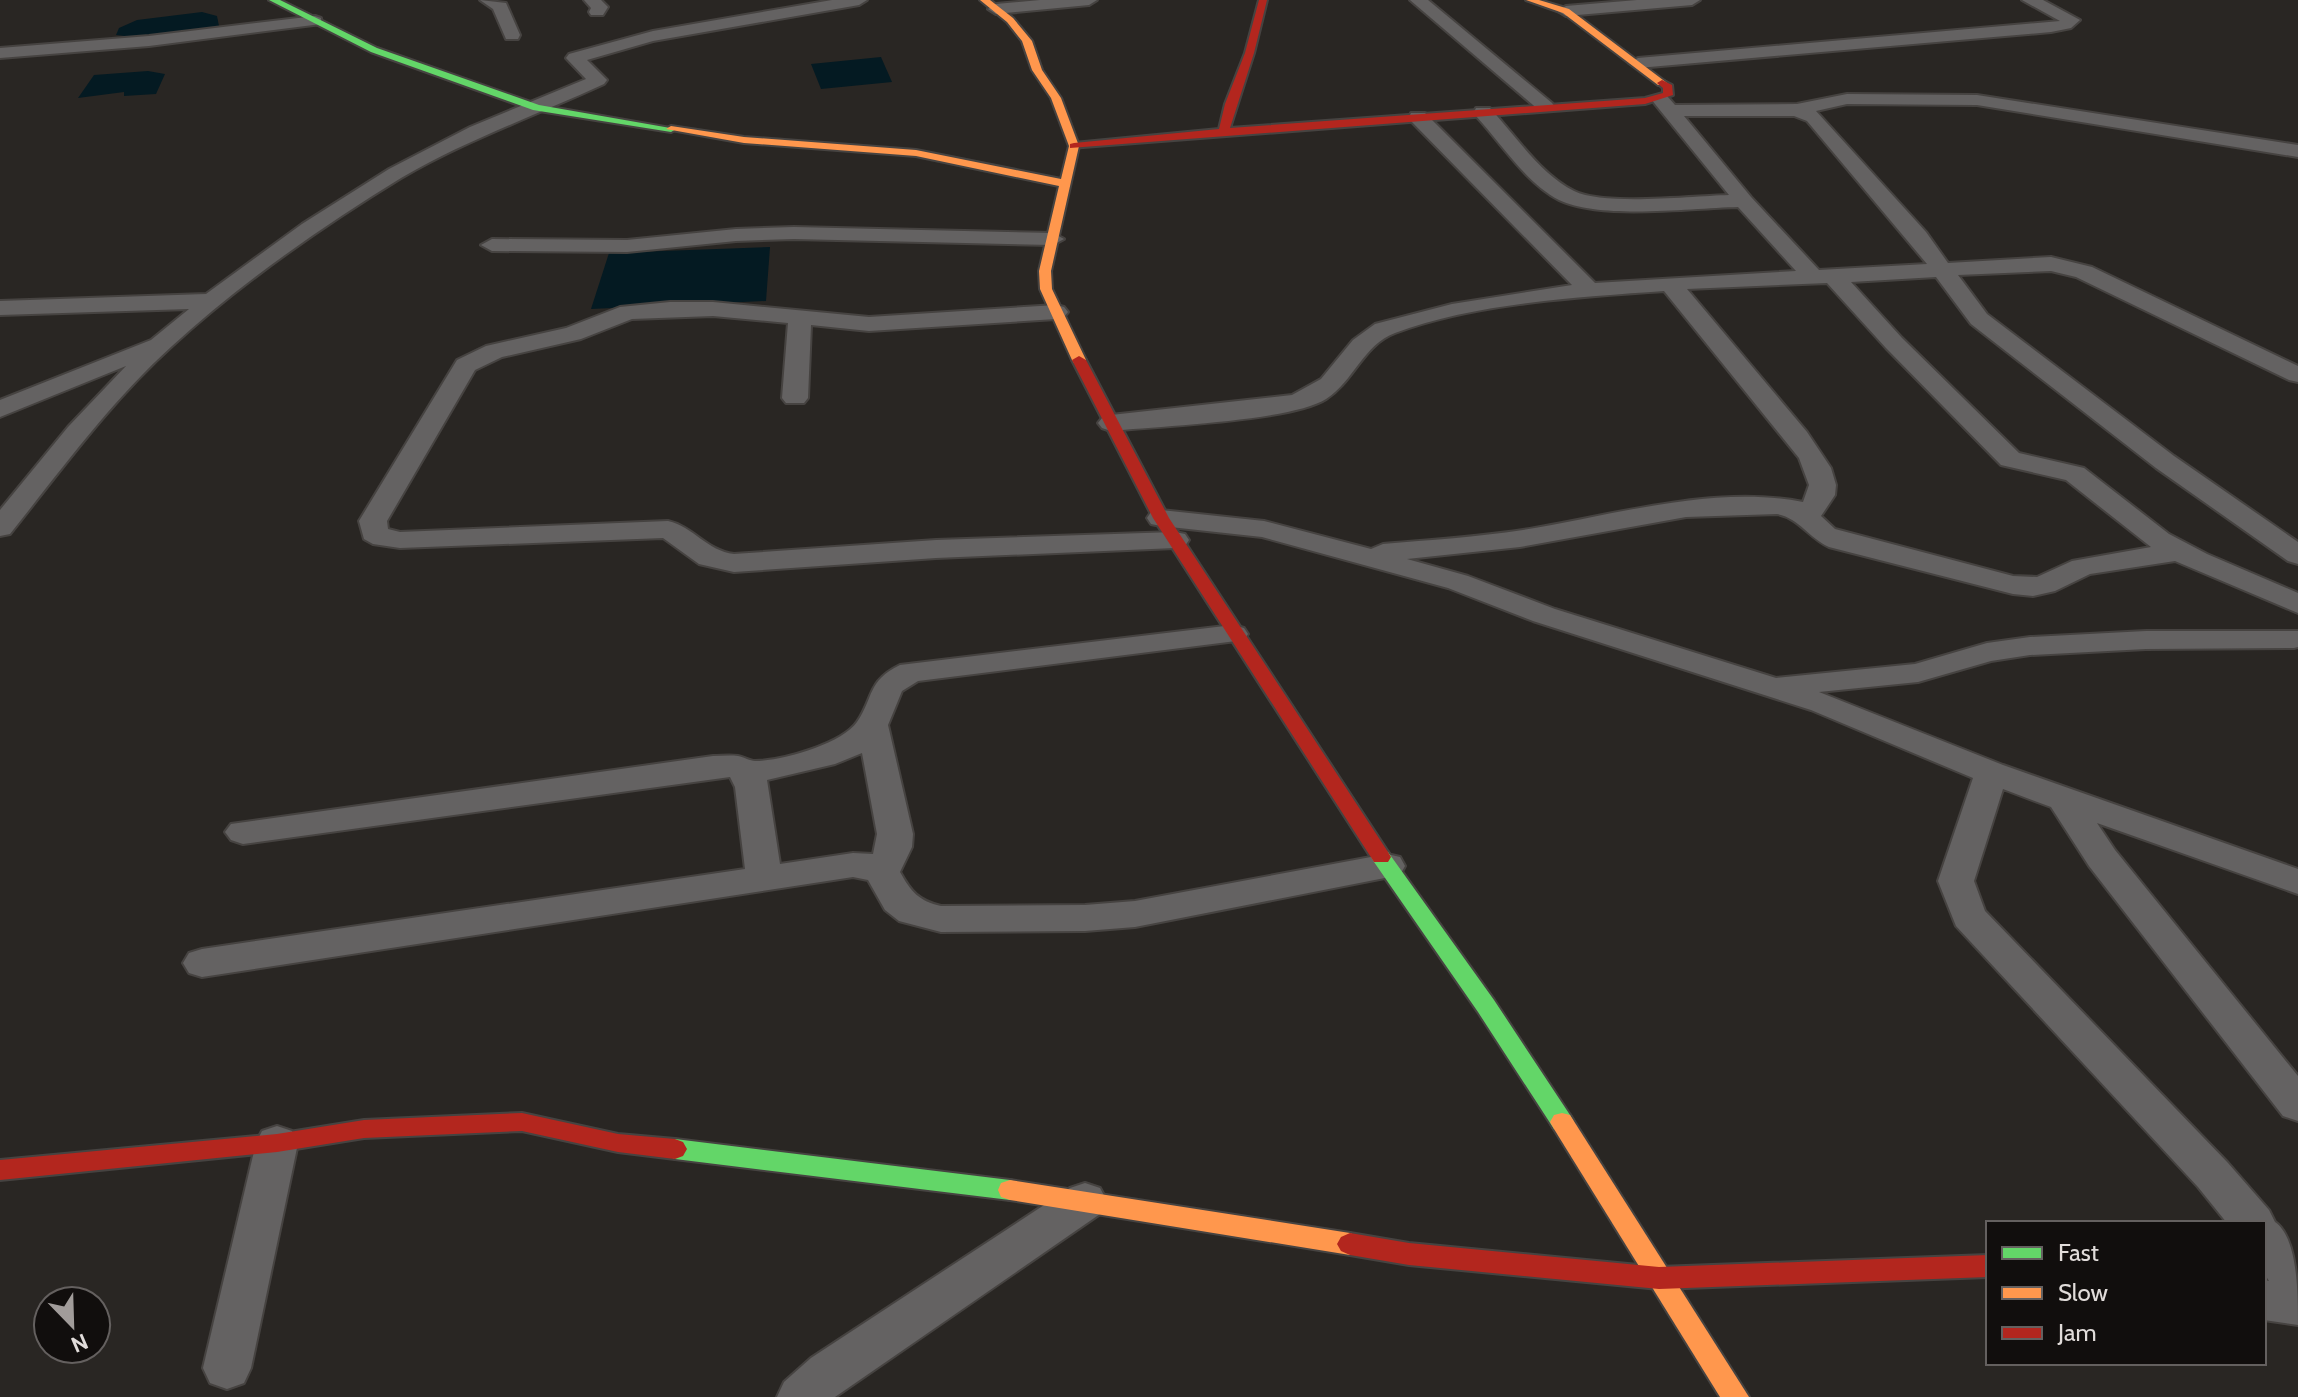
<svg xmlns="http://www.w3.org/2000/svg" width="2298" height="1397" viewBox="0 0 2298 1397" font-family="Cabin,sans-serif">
<rect width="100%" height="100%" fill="#292623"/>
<g fill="#041a22">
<path d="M202,12l15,4 2,10c-34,12 -68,13 -103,9l3,-7 18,-8z"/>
<polygon points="881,57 892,82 821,89 811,64"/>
<polygon points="148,71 165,74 156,94 124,96 124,92 78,98 94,75"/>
<polygon points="770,247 766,301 591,309 609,253"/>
</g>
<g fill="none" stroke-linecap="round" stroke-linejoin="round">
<defs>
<g id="street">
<polygon points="480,0 506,3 520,35 518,39 506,39 493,9"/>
<polygon points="584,0 601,0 608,7 603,15 591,15 589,12 591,8"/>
<path d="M832,0h35l-8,5 -206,36 -66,19 20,20 -3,4c-67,31 -138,56 -203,94 -80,49 -160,105 -229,168 -61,55 -111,124 -162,188l-10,2v-26l68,-83 58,-61 -126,51v-17l151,-60 38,-31 -189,6v-14l206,-7 96,-70 87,-55 81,-42 116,-48 -20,-21 3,-4 84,-23z"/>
<polygon points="1040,0 1097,0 1089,5 996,14 988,9 996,4"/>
<polygon points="1410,0 1428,0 1552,103 1555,107 1552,111 1540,111"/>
<polygon points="1637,0 1700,0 1692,5 1566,16 1558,11 1566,6"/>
<polygon points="2022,0 2043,0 2080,20 2071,28 2051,32 1638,68 1629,63 1638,58 2060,21"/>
<polygon points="315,16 321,18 321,24 149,46 0,58 0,48 149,36"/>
<path d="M1847,94l130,1 321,50v12l-321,-52 -130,-1 -31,7 110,121 22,31 103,-6 41,10 206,99v16l-9,-2 -213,-103 -25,-6 -93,4 29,39 187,142 124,86v22l-10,-3 -132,-93 -185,-144 -35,-47 -85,5 51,56 117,115 65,15 85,66 38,20 91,39v20l-123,-52 -85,13 -35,17 -22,5 -20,-2 -184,-47c-20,-9 -30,-29 -52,-33l-91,3 -166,30 -113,12 61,17 87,33 221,69 139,-14 72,-21 43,-6 116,-6h152v16l-4,1 -148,1 -116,6 -39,6 -73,21 -99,10 184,73 295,104v25l-201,-71 18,27 183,226v45l-15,-5 -194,-250 -38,-59 -48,-18 -29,92 11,30 243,252 41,47 6,12c23,16 23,72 23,103l-34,-5v-40l5,1 -5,-8v-50h-37l-29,-36 -242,-261 -18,-45 35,-103 -162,-68 -278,-89 -85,-33 -186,-51 -101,-11 -10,-2 -4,-6 4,-6 10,-2 103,11 107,28 12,-5c47,-4 94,-7 140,-14 88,-14 191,-46 280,-28l6,-17 -10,-27 -135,-167c-83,6 -190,12 -269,42 -32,12 -41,48 -69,66 -34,22 -169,27 -215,32l-9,-3 -4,-5 4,-5 9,-3 181,-20 29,-16 32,-39 22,-16 77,-20 120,-19 -161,-164 -2,-4 2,-4h14l170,170 201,-12 -58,-64c-46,1 -138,13 -179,-7 -33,-17 -58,-57 -83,-84l-2,-4 2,-4h14c25,27 50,66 84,83 30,15 118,5 155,4l-74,-91 -3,-4 3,-4h12l8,9 122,-1zM1684,116h110l13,5 120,143 -108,6 -68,-73zM1827,283l59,65 115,117 65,15 85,67 -79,14 -35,16 -24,-1 -178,-47 -14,-13 14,-21 1,-10 -5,-17 -24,-36 -120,-143z"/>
<polygon points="794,227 1053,233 1064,239 1053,245 794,239 736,241 627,252 492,251 481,245 492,239 627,240 736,229"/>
<path d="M670,302h43l156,15 187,-12 8,2 4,5 -4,5 -8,2 -187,12 -58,-6 -3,73 -4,5h-18l-4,-5 6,-75 -75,-7 -81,3 -51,20 -79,18 -27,13 -88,151 1,8 12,3 268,-11c26,6 39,30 66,33l202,-14 239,-8 10,2 4,6 -4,6 -10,2 -239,10 -202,14 -35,-8 -36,-26 -263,10 -27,-4 -9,-5 -5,-18 98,-161 29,-14 80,-18 54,-21z"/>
<path d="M1233,625l11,3 4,6 -4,6 -326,41 -16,10 -14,34 25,109 -1,13 -12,25c11,20 19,29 41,34l144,-1 50,-4 252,-47 13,3 5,9 -5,9 -265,52 -50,4 -144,1 -42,-11 -14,-11 -17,-30 -15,-3 -651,100 -13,-4 -6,-10 6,-10 13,-4 543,-80 -10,-82 -5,-10 -487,67 -12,-4 -6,-8 6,-8 482,-68c8,0 17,-1 25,0 6,1 12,5 17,5 26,0 87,-17 102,-39 17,-25 10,-41 43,-57zM862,753l15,81 -4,20 -20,-1 -73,11 -13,-84 68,-16z"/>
<polygon points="277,1126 292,1131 298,1143 251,1368 244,1383 227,1389 210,1383 203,1368 256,1143 262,1131"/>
<polygon points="1085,1183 1100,1188 1107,1201 1100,1214 835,1397 777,1397 784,1382 811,1358 1070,1188"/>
</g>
<g id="fast">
<polygon points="269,0 280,0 377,48 539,105 676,129 671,132 533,110 371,52"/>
<polygon points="1381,850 1388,852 1494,1000 1570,1115 1574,1122 1570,1129 1562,1131 1554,1129 1478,1012 1374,862 1371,857 1374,852"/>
<polygon points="675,1139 1010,1180 1019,1183 1022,1190 1019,1197 1010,1200 675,1159 667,1156 663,1149 667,1142"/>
</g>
<g id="slow">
<polygon points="980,0 990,0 1013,18 1032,41 1042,70 1061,98 1079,146 1051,271 1052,289 1086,360 1084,363 1074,363 1072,360 1040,289 1039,271 1059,186 916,156 744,143 666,129 671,126 744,137 916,150 1061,179 1069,146 1051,98 1032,70 1022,41 1007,22"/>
<polygon points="1526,0 1539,0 1569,9 1667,83 1658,85 1563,13"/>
<polygon points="1562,1113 1570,1115 1749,1397 1720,1397 1554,1129 1550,1122 1554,1115"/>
<polygon points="1010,1180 1350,1233 1359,1237 1363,1244 1359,1251 1350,1255 1010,1200 1001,1197 998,1190 1001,1183"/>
</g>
<g id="jam">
<polygon points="1259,0 1267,0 1254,53 1230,128 1645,98 1663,93 1663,88 1657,83 1662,80 1672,85 1673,95 1645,104 1070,148 1070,144 1074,143 1219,129 1225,104 1245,53"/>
<polygon points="1079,356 1086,360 1169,518 1388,852 1391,857 1388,862 1374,862 1153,518 1072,360"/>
<polygon points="522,1113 618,1134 675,1139 683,1142 687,1149 683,1156 675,1159 618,1152 522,1131 364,1138 277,1152 0,1180 0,1160 277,1134 364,1120"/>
<polygon points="1350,1233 1409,1243 1659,1267 1988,1255 1988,1277 1659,1289 1409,1265 1350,1255 1341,1251 1337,1244 1341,1237"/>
</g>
</defs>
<use href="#street" stroke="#464341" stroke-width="4"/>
<use href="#fast" stroke="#464341" stroke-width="4"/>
<use href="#slow" stroke="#464341" stroke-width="4"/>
<use href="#jam" stroke="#464341" stroke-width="4"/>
<use href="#street" fill="#646262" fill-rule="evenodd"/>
<use href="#fast" fill="#63d668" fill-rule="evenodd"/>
<use href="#slow" fill="#ff974d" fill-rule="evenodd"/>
<use href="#jam" fill="#b3261e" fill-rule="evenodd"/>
</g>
<rect x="1986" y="1221" width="280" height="144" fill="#110e0d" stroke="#64605f" stroke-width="2"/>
<rect x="2002" y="1247" width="40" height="12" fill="#63d668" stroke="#64605f" stroke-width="2"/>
<text x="2058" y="1261" font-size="24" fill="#e1dcda">Fast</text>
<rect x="2002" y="1287" width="40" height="12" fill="#ff974d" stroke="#64605f" stroke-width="2"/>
<text x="2058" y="1301" font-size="24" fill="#e1dcda">Slow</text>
<rect x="2002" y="1327" width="40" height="12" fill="#b3261e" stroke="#64605f" stroke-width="2"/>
<text x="2058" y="1341" font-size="24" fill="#e1dcda">Jam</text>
<g transform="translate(72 1325) rotate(157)"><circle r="38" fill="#110e0d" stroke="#64605f" stroke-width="2"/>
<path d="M0-6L14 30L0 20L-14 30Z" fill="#a19c9a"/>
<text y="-12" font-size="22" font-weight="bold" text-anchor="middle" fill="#e1dcda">N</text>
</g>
</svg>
